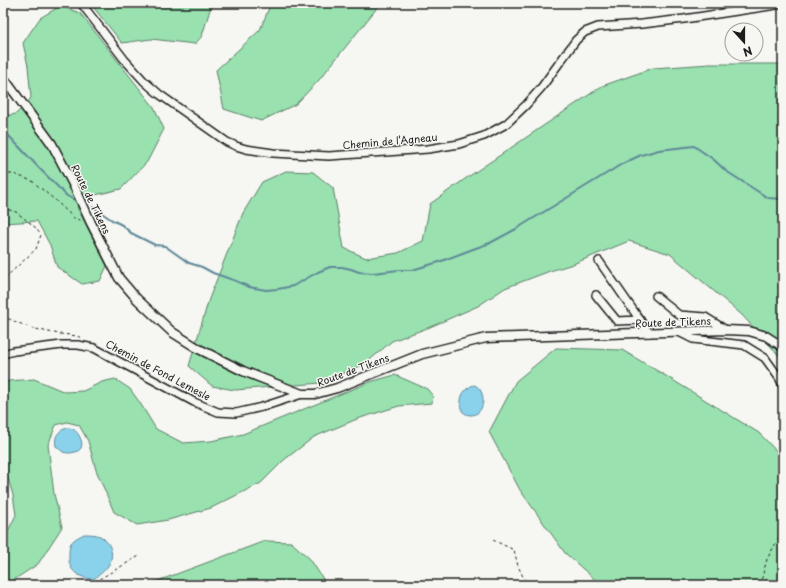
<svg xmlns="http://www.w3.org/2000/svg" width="786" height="588" viewBox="0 0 786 588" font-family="'Playpen Sans',sans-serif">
<rect width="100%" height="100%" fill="#f6f6f2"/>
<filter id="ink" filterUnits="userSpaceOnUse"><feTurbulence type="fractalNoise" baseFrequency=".025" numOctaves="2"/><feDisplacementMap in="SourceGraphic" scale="8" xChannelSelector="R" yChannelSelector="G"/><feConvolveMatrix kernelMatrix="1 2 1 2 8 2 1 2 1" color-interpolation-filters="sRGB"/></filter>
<g filter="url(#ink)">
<g fill="#99e1af" stroke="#5a7e66">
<polygon points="90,3 212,3 202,36 195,44 151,39 122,43"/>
<polygon points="271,3 381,3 319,80 296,104 261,121 224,109 216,70 260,30"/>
<polygon points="60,6 80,13 154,107 164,129 147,162 121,189 91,196 77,207 107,266 100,281 82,284 57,267 50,245 37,221 3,223 3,116 16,114 31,98 28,66 23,43 40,18"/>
<polygon points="783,63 783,360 742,315 670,254 629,241 573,264 550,271 505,288 478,306 430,327 392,341 365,364 321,383 235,390 212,386 189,366 209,299 243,213 262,182 286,171 313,172 333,188 344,248 366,258 398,253 423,241 430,204 465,179 602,86 653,68 710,64 781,64"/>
<polygon points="556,348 622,350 666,376 759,433 783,458 783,585 601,585 565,553 520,490 489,432 516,381"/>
<polygon points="395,375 427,389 433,396 432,403 399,406 357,419 314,437 284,460 261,483 211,508 168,520 137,525 114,512 96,470 88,441 79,425 67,422 56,425 48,445 54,494 62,527 38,564 6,585 3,585 3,536 6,535 16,515 13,495 3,462 3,384 9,381 34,379 65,392 83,391 102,382 115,379 130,389 140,403 156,429 183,443 211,441 243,434 370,382"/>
<polygon points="265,541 291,542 310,559 327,585 147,585"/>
</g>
<g fill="#8ad2eb" stroke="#5e8998">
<path d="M474,385c13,4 12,31 -4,30 -3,0 -6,-2 -8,-4 0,-2 0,-5 -1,-6 -1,-10 4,-17 13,-20z"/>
<path d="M67,428c2,0 4,0 6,1 5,3 11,13 8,19 -3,5 -13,6 -18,4 -2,-2 -5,-4 -7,-6 -2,-10 2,-15 11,-18z"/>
<path d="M84,534c5,0 11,0 16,2 4,2 7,6 9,9 8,15 -4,27 -16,34 -14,-1 -25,-8 -24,-23 0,-5 0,-9 2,-13 4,-5 8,-6 13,-9z"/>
</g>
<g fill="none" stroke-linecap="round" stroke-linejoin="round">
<g stroke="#5e8998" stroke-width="2">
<polyline points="3,131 7,134 41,170 67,196 76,201"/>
<polyline points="93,207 112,220 122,225 131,233 155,245 165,246 189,263 202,267 213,273 236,281 249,287 266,290 278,289 293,286 318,272 330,267 342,267 351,269 359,272 373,273 399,270 412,270 439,262 473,249 490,243 516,229 622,164 641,155 659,150 694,146 713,159 726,171 768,198 783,199"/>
</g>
<defs>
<g id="minor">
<polyline points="81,3 124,59 144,81 159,94 227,142 236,146 246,149 273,153 329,156 428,149 459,144 484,136 506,124 526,105 541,88 576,40 585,32 598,27 642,24 684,19 783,4"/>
<polyline points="599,261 649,333"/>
<polyline points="596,295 617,321 640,320"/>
<polyline points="656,296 679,315 705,317 726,330"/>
<polyline points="679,332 693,339 744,345 765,358 780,379 783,386"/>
<polyline points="3,354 14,351 62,345 78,345 94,348 194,402 218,412 236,413 262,407 302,394"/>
</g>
<polyline id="tertiary" points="3,77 52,144 76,190 91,223 119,278 137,299 172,332 199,349 243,371 302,394 315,394 337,388 422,354 486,338 726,330 749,331 766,336 783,347"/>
</defs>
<use href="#minor" stroke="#1c1c1c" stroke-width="10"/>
<use href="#tertiary" stroke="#1c1c1c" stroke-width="11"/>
<g stroke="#1c1c1c" stroke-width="1" stroke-dasharray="3 3" stroke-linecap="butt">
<polyline points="3,174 14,174 32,181 55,200 74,218 82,221"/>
<polyline points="3,208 16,212 34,226 41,235 36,249 6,277"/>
<path d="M3,316c16,8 33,14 51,17 9,2 19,1 28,5"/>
<polyline points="493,540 514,550 518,566 527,585"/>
<polyline points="89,585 141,555"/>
<polyline points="760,585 767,559 783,530"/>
</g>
<use href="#minor" stroke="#f6f6f2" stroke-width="7"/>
<use href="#tertiary" stroke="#f6f6f2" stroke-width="8"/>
</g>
</g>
<g text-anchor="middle" stroke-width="3" stroke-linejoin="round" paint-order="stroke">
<g font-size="10" fill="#1c1c1c" stroke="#f6f6f2">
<text transform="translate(390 141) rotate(-5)" y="4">Chemin de l’Agneau</text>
<text transform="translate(91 199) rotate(64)" y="4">Route de Tikens</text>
<text transform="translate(673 322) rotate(-2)" y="4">Route de Tikens</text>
<text transform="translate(158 370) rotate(28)" y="4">Chemin de Fond Lemesle</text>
<text transform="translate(353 370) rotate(-20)" y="4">Route de Tikens</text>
</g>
</g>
<rect width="786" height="588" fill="none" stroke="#f6f6f2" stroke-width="16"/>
<rect x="8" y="8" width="770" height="572" fill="none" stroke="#1c1c1c" stroke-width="1.5" filter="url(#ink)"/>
<g transform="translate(744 42) rotate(159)"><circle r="19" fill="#f6f6f2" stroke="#9f9f9c"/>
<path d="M0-3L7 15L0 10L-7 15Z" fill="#1c1c1c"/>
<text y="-6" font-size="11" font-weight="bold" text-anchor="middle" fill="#1c1c1c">N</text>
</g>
</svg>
